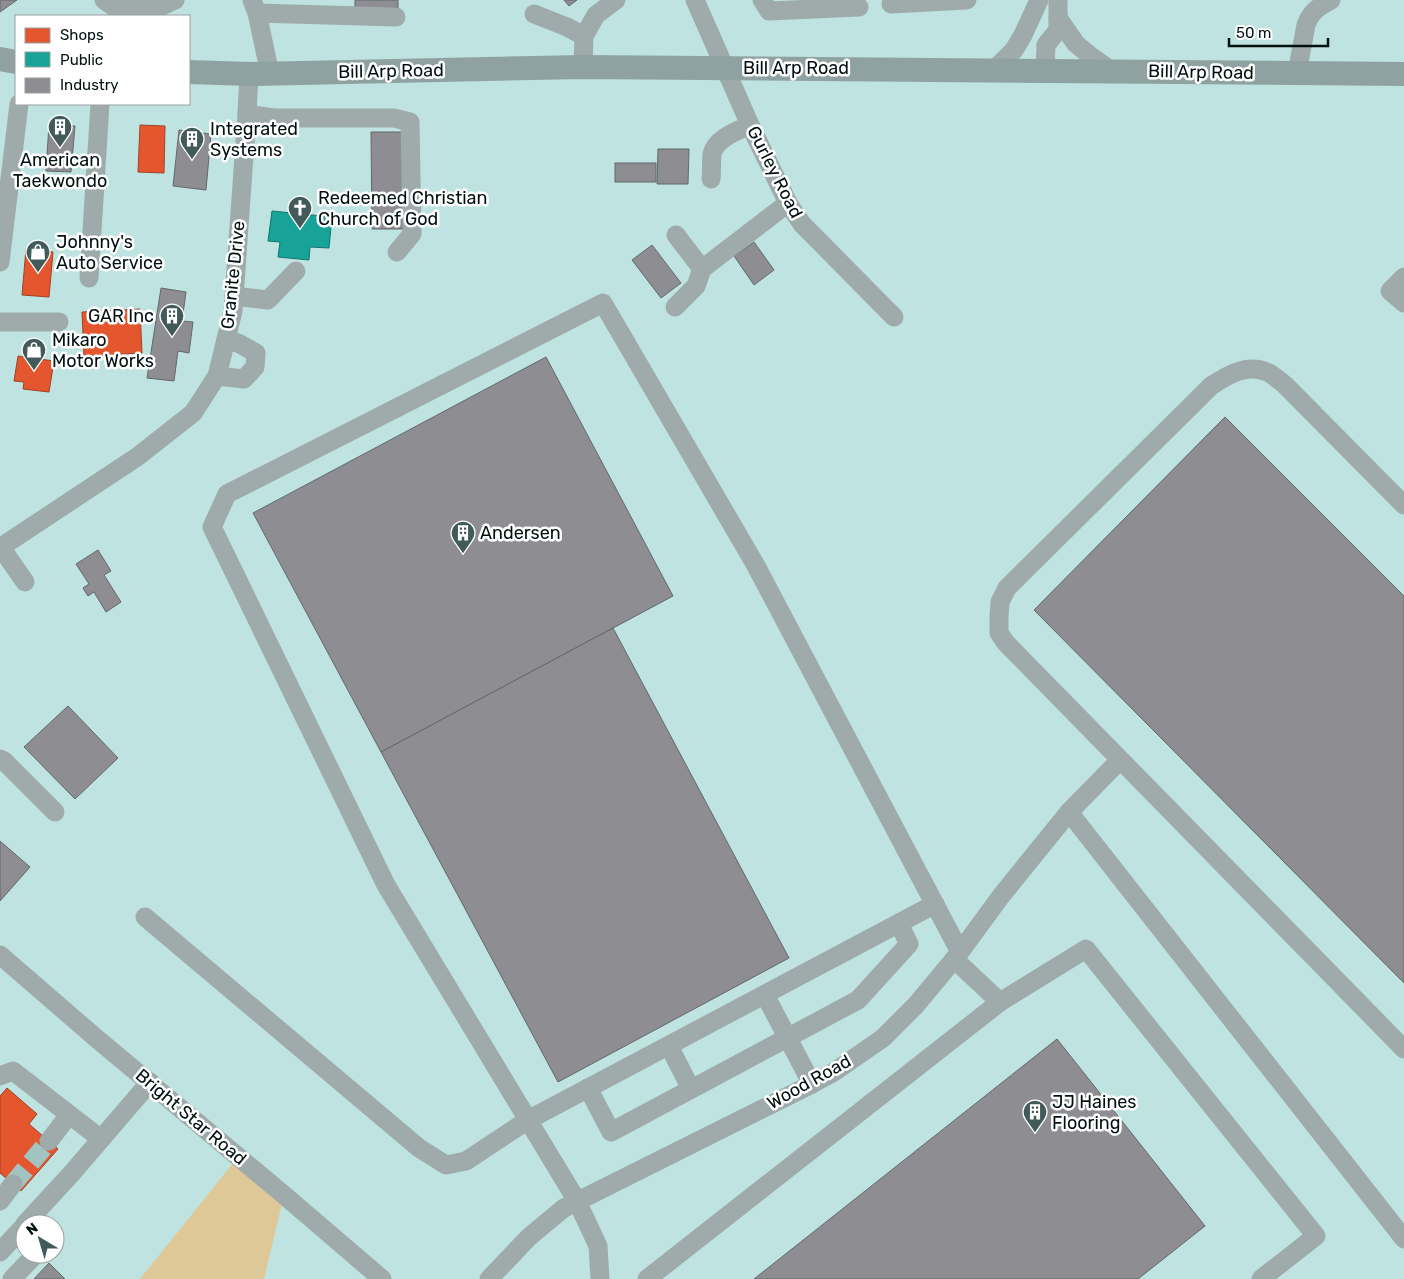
<svg xmlns="http://www.w3.org/2000/svg" width="1404" height="1279" viewBox="0 0 1404 1279" font-family="Rubik,sans-serif">
<rect width="100%" height="100%" fill="#bee3e0"/>
<polygon fill="#dec897" points="238,1157 284,1195 264,1279 140,1279"/>
<g fill="#e4572e" stroke="#a04225">
<polygon points="140,125 165,126 164,173 138,172"/>
<polygon points="26,249 53,252 49,297 22,295"/>
<polygon points="140,309 142,353 84,356 82,312"/>
<polygon points="18,356 54,361 49,392 23,389 24,382 14,381"/>
<polygon points="7,1088 37,1114 29,1124 58,1149 21,1191 0,1173 0,1096"/>
</g>
<polygon fill="#17a398" stroke="#10776f" points="272,211 332,217 329,248 310,247 309,260 278,257 280,242 268,241"/>
<g fill="#8d8d92" stroke="#63686b">
<polygon points="0,0 17,0 0,12"/>
<polygon points="355,0 398,0 398,8 355,9"/>
<polygon points="564,0 577,0 569,6"/>
<polygon points="49,124 75,126 71,172 46,171"/>
<polygon points="179,130 211,134 206,190 173,186"/>
<polygon points="371,132 402,132 403,229 372,229"/>
<polygon points="658,149 689,149 688,184 657,184"/>
<rect x="615" y="163" width="41" height="19"/>
<polygon points="754,242 774,270 754,285 734,256"/>
<polygon points="652,245 681,283 661,298 632,260"/>
<polygon points="161,288 186,292 182,321 193,322 189,353 178,351 174,381 147,378"/>
<polygon points="546,357 673,596 381,752 253,513"/>
<polygon points="1225,417 1404,596 1404,983 1034,610"/>
<polygon points="98,550 111,571 104,575 121,602 106,612 94,592 88,596 83,588 89,584 76,564"/>
<polygon points="613,628 789,958 558,1082 381,752"/>
<polygon points="68,706 118,758 75,799 24,747"/>
<polygon points="0,841 30,867 0,901"/>
<polygon points="1057,1039 1205,1226 1138,1279 754,1279"/>
<polygon points="49,1263 65,1279 34,1279"/>
</g>
<g fill="none" stroke-linecap="round" stroke-linejoin="round">
<polyline stroke="#a2c4c1" stroke-width="19" stroke-dasharray="19 9" stroke-linecap="butt" points="13,1184 49,1141"/>
<g stroke="#9eabaa" stroke-width="19">
<polyline points="104,0 117,9 157,8 175,0"/>
<polyline points="252,0 257,13 270,74"/>
<polyline points="695,0 750,125 788,203 802,224 894,317"/>
<polyline points="762,0 769,11 859,7"/>
<polyline points="891,4 967,0"/>
<polyline points="257,13 396,17"/>
<polyline points="534,14 567,27 584,36 583,67"/>
<polyline points="1058,18 1076,44 1092,57 1112,71"/>
<polyline points="584,36 596,15 616,0"/>
<polyline points="994,70 1014,50 1023,35 1039,0"/>
<polyline points="1045,70 1046,45 1058,30 1058,0"/>
<path d="M1297,73l9,-48c5,-14 13,-18 25,-25"/>
<polyline points="247,114 274,118 394,118 410,122 412,234 397,252"/>
<path d="M711,179c1,-8 0,-17 1,-25 4,-16 25,-23 38,-29"/>
<polyline points="676,235 702,269"/>
<polyline points="0,262 19,104"/>
<polyline points="1404,277 1390,291 1404,303"/>
<polyline points="89,278 100,104"/>
<polyline points="234,296 268,300 296,271"/>
<polyline points="675,307 696,286 702,269 788,203"/>
<polyline points="0,322 59,322"/>
<polyline points="217,376 244,379 255,367 256,353 240,344 226,339"/>
<path d="M1404,505l-120,-121c-4,-3 -9,-7 -13,-10 -22,-12 -42,0 -60,12l-204,202 -7,14 -1,15v16l7,10 398,406"/>
<polyline points="0,546 25,582"/>
<polyline points="1,547 137,457 193,413 217,376 233,311 247,114 249,74"/>
<polyline points="0,759 4,761 55,812"/>
<polyline points="1069,812 1404,1239"/>
<polyline points="145,917 419,1148 446,1165 466,1161 528,1120 935,904"/>
<polyline points="0,955 96,1038 284,1195 382,1279"/>
<polyline points="954,959 1000,1002 1086,949 1316,1236 1261,1279"/>
<polyline points="765,995 812,1084"/>
<polyline points="669,1046 691,1089"/>
<polyline points="0,1076 13,1071 101,1139"/>
<polyline points="588,1088 611,1132 858,1000 909,944 899,924"/>
<polyline points="49,1141 69,1115"/>
<polyline points="0,1201 13,1184"/>
<polyline points="25,1224 72,1173 150,1082"/>
<polyline points="0,1252 25,1225"/>
<polyline points="12,1279 36,1254"/>
<polyline points="489,1279 529,1237 564,1208 812,1084 834,1072 883,1038 916,1005 960,952 1001,896 1069,812 1120,760"/>
<polyline points="600,1279 598,1246 577,1201 386,885 212,527 227,494 603,303 755,564 960,952"/>
<polyline points="647,1279 1000,1002"/>
</g>
<g stroke="#8fa2a1" stroke-width="24">
<polyline points="0,59 16,62"/>
<polyline points="189,72 249,74 583,67 1404,74"/>
</g>
</g>
<defs>
<symbol id="building-pin" viewBox="-11 -11 22 30"><path d="M0 17L-7.5 6A9.5 9.5 0 1 1 7.5 6Z" fill="#425a59" stroke="#fff"/><path d="M-4-6H4V6H1V3H-1V6H-4ZM-2.5-4.3h1.7v1.8h-1.7ZM.8-4.3h1.7v1.8H.8ZM-2.5-1h1.7V.8h-1.7ZM.8-1h1.7V.8H.8Z" fill="#fff"/></symbol>
<symbol id="church-pin" viewBox="-11 -11 22 30"><path d="M0 17L-7.5 6A9.5 9.5 0 1 1 7.5 6Z" fill="#425a59" stroke="#fff"/><path d="M-1.2-6h2.4v3.5h3.3v2.4h-3.3V6h-2.4V-.1h-3.3v-2.4h3.3Z" fill="#fff"/></symbol>
<symbol id="shop-pin" viewBox="-11 -11 22 30"><path d="M0 17L-7.5 6A9.5 9.5 0 1 1 7.5 6Z" fill="#425a59" stroke="#fff"/><path d="M-5-2.5h2.3a2.7 3.5 0 0 1 5.4 0H5L5.5 6h-11ZM-1.5-2.5h3a1.5 2.3 0 0 0-3 0Z" fill="#fff"/></symbol>
</defs>
<g fill-rule="evenodd">
<use href="#building-pin" x="46" y="113" width="28" height="38"/>
<use href="#building-pin" x="178" y="125" width="28" height="38"/>
<use href="#church-pin" x="286" y="194" width="28" height="38"/>
<use href="#shop-pin" x="24" y="238" width="28" height="38"/>
<use href="#building-pin" x="158" y="302" width="28" height="38"/>
<use href="#shop-pin" x="20" y="336" width="28" height="38"/>
<use href="#building-pin" x="449" y="519" width="28" height="38"/>
<use href="#building-pin" x="1021" y="1098" width="28" height="38"/>
</g>
<g text-anchor="middle" stroke-width="5" stroke-linejoin="round" paint-order="stroke">
<g font-size="18" fill="#001110" stroke="#fff">
<text x="796" y="74">Bill Arp Road</text>
<text transform="translate(391 71) rotate(-1)" y="6">Bill Arp Road</text>
<text transform="translate(1201 72) rotate(1)" y="6">Bill Arp Road</text>
<text transform="translate(775 172) rotate(63)" y="6">Gurley Road</text>
<text transform="translate(233 275) rotate(-84)" y="6">Granite Drive</text>
<text transform="translate(809 1082) rotate(-29)" y="6">Wood Road</text>
<text transform="translate(191 1117) rotate(40)" y="6">Bright Star Road</text>
</g>
<g font-size="18" fill="#001110" stroke="#fff" text-anchor="start">
<text x="210" y="135">Integrated<tspan x="210" dy="21">Systems</tspan></text>
<text x="60" y="166" text-anchor="middle">American<tspan x="60" dy="21">Taekwondo</tspan></text>
<text x="318" y="204">Redeemed Christian<tspan x="318" dy="21">Church of God</tspan></text>
<text x="56" y="248">Johnny's<tspan x="56" dy="21">Auto Service</tspan></text>
<text x="154" y="322" text-anchor="end">GAR Inc</text>
<text x="52" y="346">Mikaro<tspan x="52" dy="21">Motor Works</tspan></text>
<text x="480" y="539">Andersen</text>
<text x="1052" y="1108">JJ Haines<tspan x="1052" dy="21">Flooring</tspan></text>
</g>
</g>
<rect x="15" y="15" width="175" height="90" fill="#ffffff" stroke="#99a09f"/>
<rect x="25" y="28" width="25" height="15" fill="#e4572e" stroke="#99a09f"/>
<text x="60" y="40" font-size="15" fill="#001110">Shops</text>
<rect x="25" y="52" width="25" height="15" fill="#17a398" stroke="#99a09f"/>
<text x="60" y="65" font-size="15" fill="#001110">Public</text>
<rect x="25" y="78" width="25" height="15" fill="#8d8d92" stroke="#99a09f"/>
<text x="60" y="90" font-size="15" fill="#001110">Industry</text>
<g transform="translate(40 1239) rotate(322)"><circle r="24" fill="#ffffff" stroke="#99a09f"/>
<path d="M0-4L9 19L0 12L-9 19Z" fill="#425a59"/>
<text y="-8" font-size="14" font-weight="bold" text-anchor="middle" fill="#001110">N</text>
</g>
<path d="M1229 38v8h99v-8" fill="none" stroke="#001110" stroke-width="2.5"/>
<text x="1236" y="38" font-size="15" fill="#001110" stroke="#ffffff" stroke-width="4" paint-order="stroke">50 m</text>
</svg>
